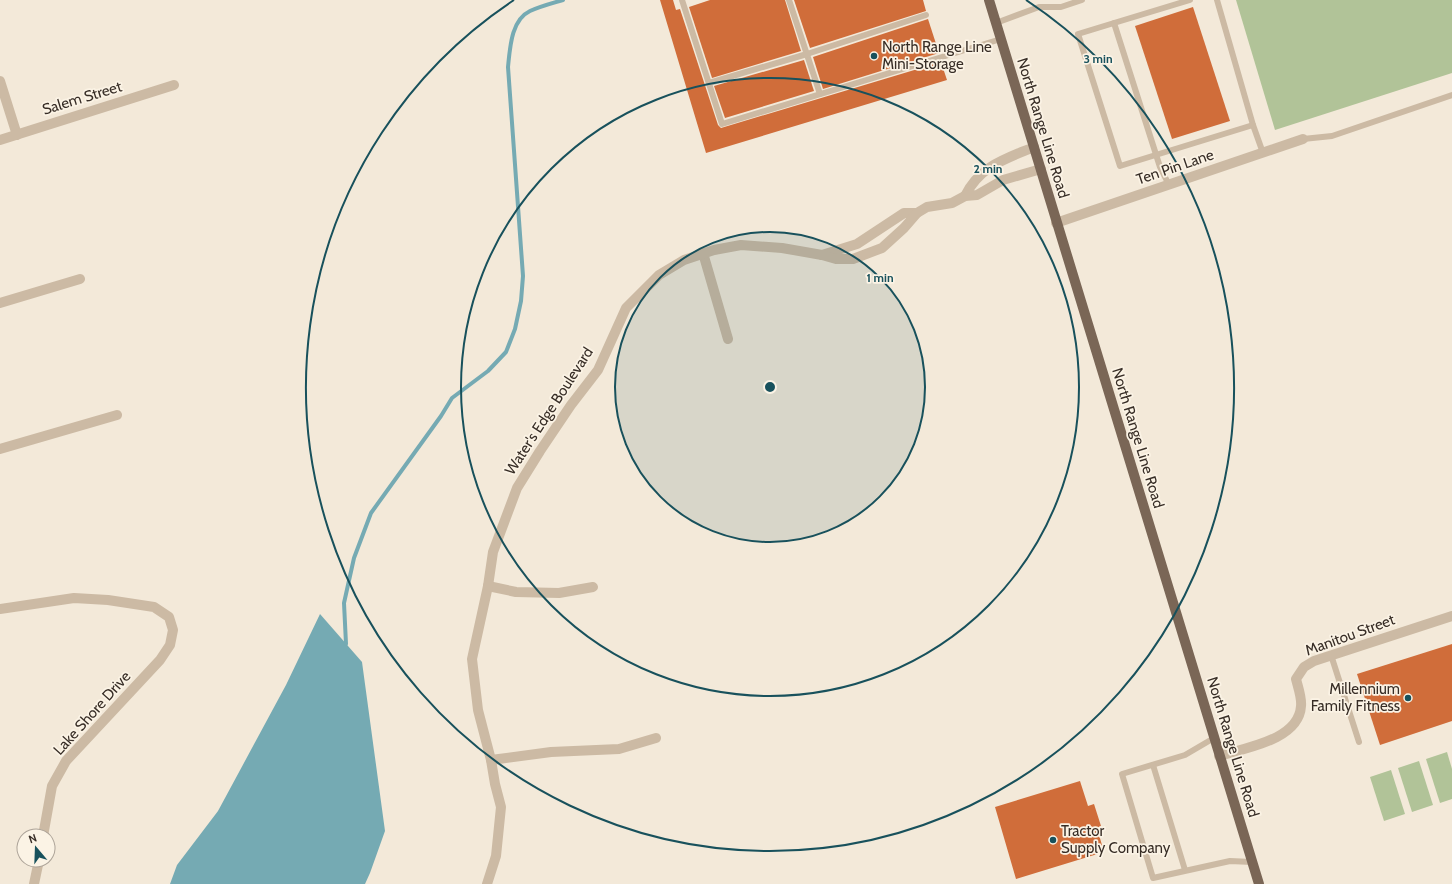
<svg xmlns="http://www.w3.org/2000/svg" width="1452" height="884" viewBox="0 0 1452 884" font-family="Cabin,sans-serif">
<rect width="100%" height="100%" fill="#f3e9d9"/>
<g fill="#b1c398">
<polygon points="1236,0 1452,0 1452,73 1275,130"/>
<polygon points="1447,752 1452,769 1452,799 1440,803 1426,759"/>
<polygon points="1419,761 1433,805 1412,812 1398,768"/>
<polygon points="1391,770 1405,814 1384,821 1370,777"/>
</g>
<polygon fill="#75aab3" points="320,614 362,662 385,831 370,873 365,884 170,884 177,865 218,811 286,685"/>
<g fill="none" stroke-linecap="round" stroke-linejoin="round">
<path stroke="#75aab3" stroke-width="4" d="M346,644l-2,-41 10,-45 17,-45 70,-97 11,-18 36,-27 18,-19 9,-23 6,-28 2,-25 -15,-209c2,-19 3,-47 22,-56 11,-5 23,-8 33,-11"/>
</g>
<g fill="#d06d3a">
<polygon points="660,0 673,0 676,10 680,9 718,125 721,128 941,62 947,80 706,153"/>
<polygon points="710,0 785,0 801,51 712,78 689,7"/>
<polygon points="794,0 923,0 926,11 810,48"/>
<polygon points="1193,7 1230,121 1172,139 1135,26"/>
<polygon points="928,19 939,53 823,89 813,57"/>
<polygon points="804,60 814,91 725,118 714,86"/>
<polygon points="1452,644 1452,721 1380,745 1357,674"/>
<polygon points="1080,781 1088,806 1094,804 1101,826 1097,828 1104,852 1016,879 995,807"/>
</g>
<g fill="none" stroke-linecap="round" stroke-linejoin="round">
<g stroke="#ccbaa4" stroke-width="6">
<polyline points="682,0 722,124 1001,39"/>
<polyline points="789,0 820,94"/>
<polyline points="1217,0 1253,125 1263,153"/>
<polyline points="996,23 1039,7 1061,7 1082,0"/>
<polyline points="1114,23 1078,34 1120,166 1253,125"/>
<polyline points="709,83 807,54 926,15"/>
<polyline points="1303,139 1332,136 1452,95"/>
<polyline points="1169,185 1160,167 1114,23 1190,0"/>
<polyline points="1331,655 1359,742"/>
<polyline points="1214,738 1185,755 1122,774 1153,878 1230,861 1252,862"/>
<polyline points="1153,765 1185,870"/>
</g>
<g stroke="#ccbaa4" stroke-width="10">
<polyline points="0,81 17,135"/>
<polyline points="0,140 174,85"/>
<path d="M965,196c15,-30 40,-37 69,-49"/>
<polyline points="1056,223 1303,139"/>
<polyline points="703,253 728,339"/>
<polyline points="822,255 857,244 904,213 917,213"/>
<polyline points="0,303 80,279"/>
<polyline points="0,449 117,415"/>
<polyline points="488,586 516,592 559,593 593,587"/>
<polyline points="0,609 74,598 108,600 154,607 169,617 173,630 170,645 160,660 66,761 52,786 43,836"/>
<path d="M1219,756c26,-8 80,-16 82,-50 1,-8 -3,-19 -5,-27l8,-12 10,-6 138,-45"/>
<polyline points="491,760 551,752 619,749 656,738"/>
<polyline points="34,884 39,860"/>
<polyline points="487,884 496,856 501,807 495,784 491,760 478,710 472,659 488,586 493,552 517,488 540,451 571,405 598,370 626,308 659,275 684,260 714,250 741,245 782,248 822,255 836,259 853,259 882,248 904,228 917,213 927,207 952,203 965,196 977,195 1003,180 1041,169"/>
</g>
<polyline stroke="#7a6656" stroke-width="10" points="989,0 1259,884"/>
</g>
<circle cx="770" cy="387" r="155" fill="#18515c" fill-opacity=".12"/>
<g fill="none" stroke="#18515c" stroke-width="2">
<circle cx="770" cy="387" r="155"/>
<circle cx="770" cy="387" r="309"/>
<path d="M1026 0A464 464 0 1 1 514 0"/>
</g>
<g fill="#18515c" stroke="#fbf3e5" stroke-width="1.5">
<circle cx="874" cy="56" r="4"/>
<circle cx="1408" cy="698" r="4"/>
<circle cx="1053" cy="840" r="4"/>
</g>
<g text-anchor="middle" stroke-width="3.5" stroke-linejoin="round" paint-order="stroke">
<g font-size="15" fill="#372d26" stroke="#fbf3e5" text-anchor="start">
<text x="882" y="52">North Range Line<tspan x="882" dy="17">Mini-Storage</tspan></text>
<text x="1400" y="694" text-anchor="end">Millennium<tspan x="1400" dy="17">Family Fitness</tspan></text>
<text x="1061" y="836">Tractor<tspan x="1061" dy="17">Supply Company</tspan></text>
</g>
<g font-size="15" fill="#372d26" stroke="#fbf3e5">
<text transform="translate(82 98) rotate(-17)" y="5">Salem Street</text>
<text transform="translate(1043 128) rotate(73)" y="5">North Range Line Road</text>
<text transform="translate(1175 167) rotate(-19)" y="5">Ten Pin Lane</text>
<text transform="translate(549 411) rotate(-57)" y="5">Water's Edge Boulevard</text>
<text transform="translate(1138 438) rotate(73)" y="5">North Range Line Road</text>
<text transform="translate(1350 635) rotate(-20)" y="5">Manitou Street</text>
<text transform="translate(92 713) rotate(-48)" y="5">Lake Shore Drive</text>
<text transform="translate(1233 747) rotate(73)" y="5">North Range Line Road</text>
</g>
</g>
<circle cx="770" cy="387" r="6" fill="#18515c" stroke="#fbf3e5" stroke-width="2"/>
<g font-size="12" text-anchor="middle" font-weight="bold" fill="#18515c" stroke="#fbf3e5" stroke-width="3.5" stroke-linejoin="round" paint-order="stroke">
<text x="1098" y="63">3 min</text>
<text x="988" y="173">2 min</text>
<text x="880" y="282">1 min</text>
</g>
<g transform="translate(36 848) rotate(341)"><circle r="19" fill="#fbf3e5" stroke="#ada499"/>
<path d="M0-3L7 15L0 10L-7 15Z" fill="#18515c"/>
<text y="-6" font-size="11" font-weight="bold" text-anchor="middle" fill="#372d26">N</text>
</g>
</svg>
